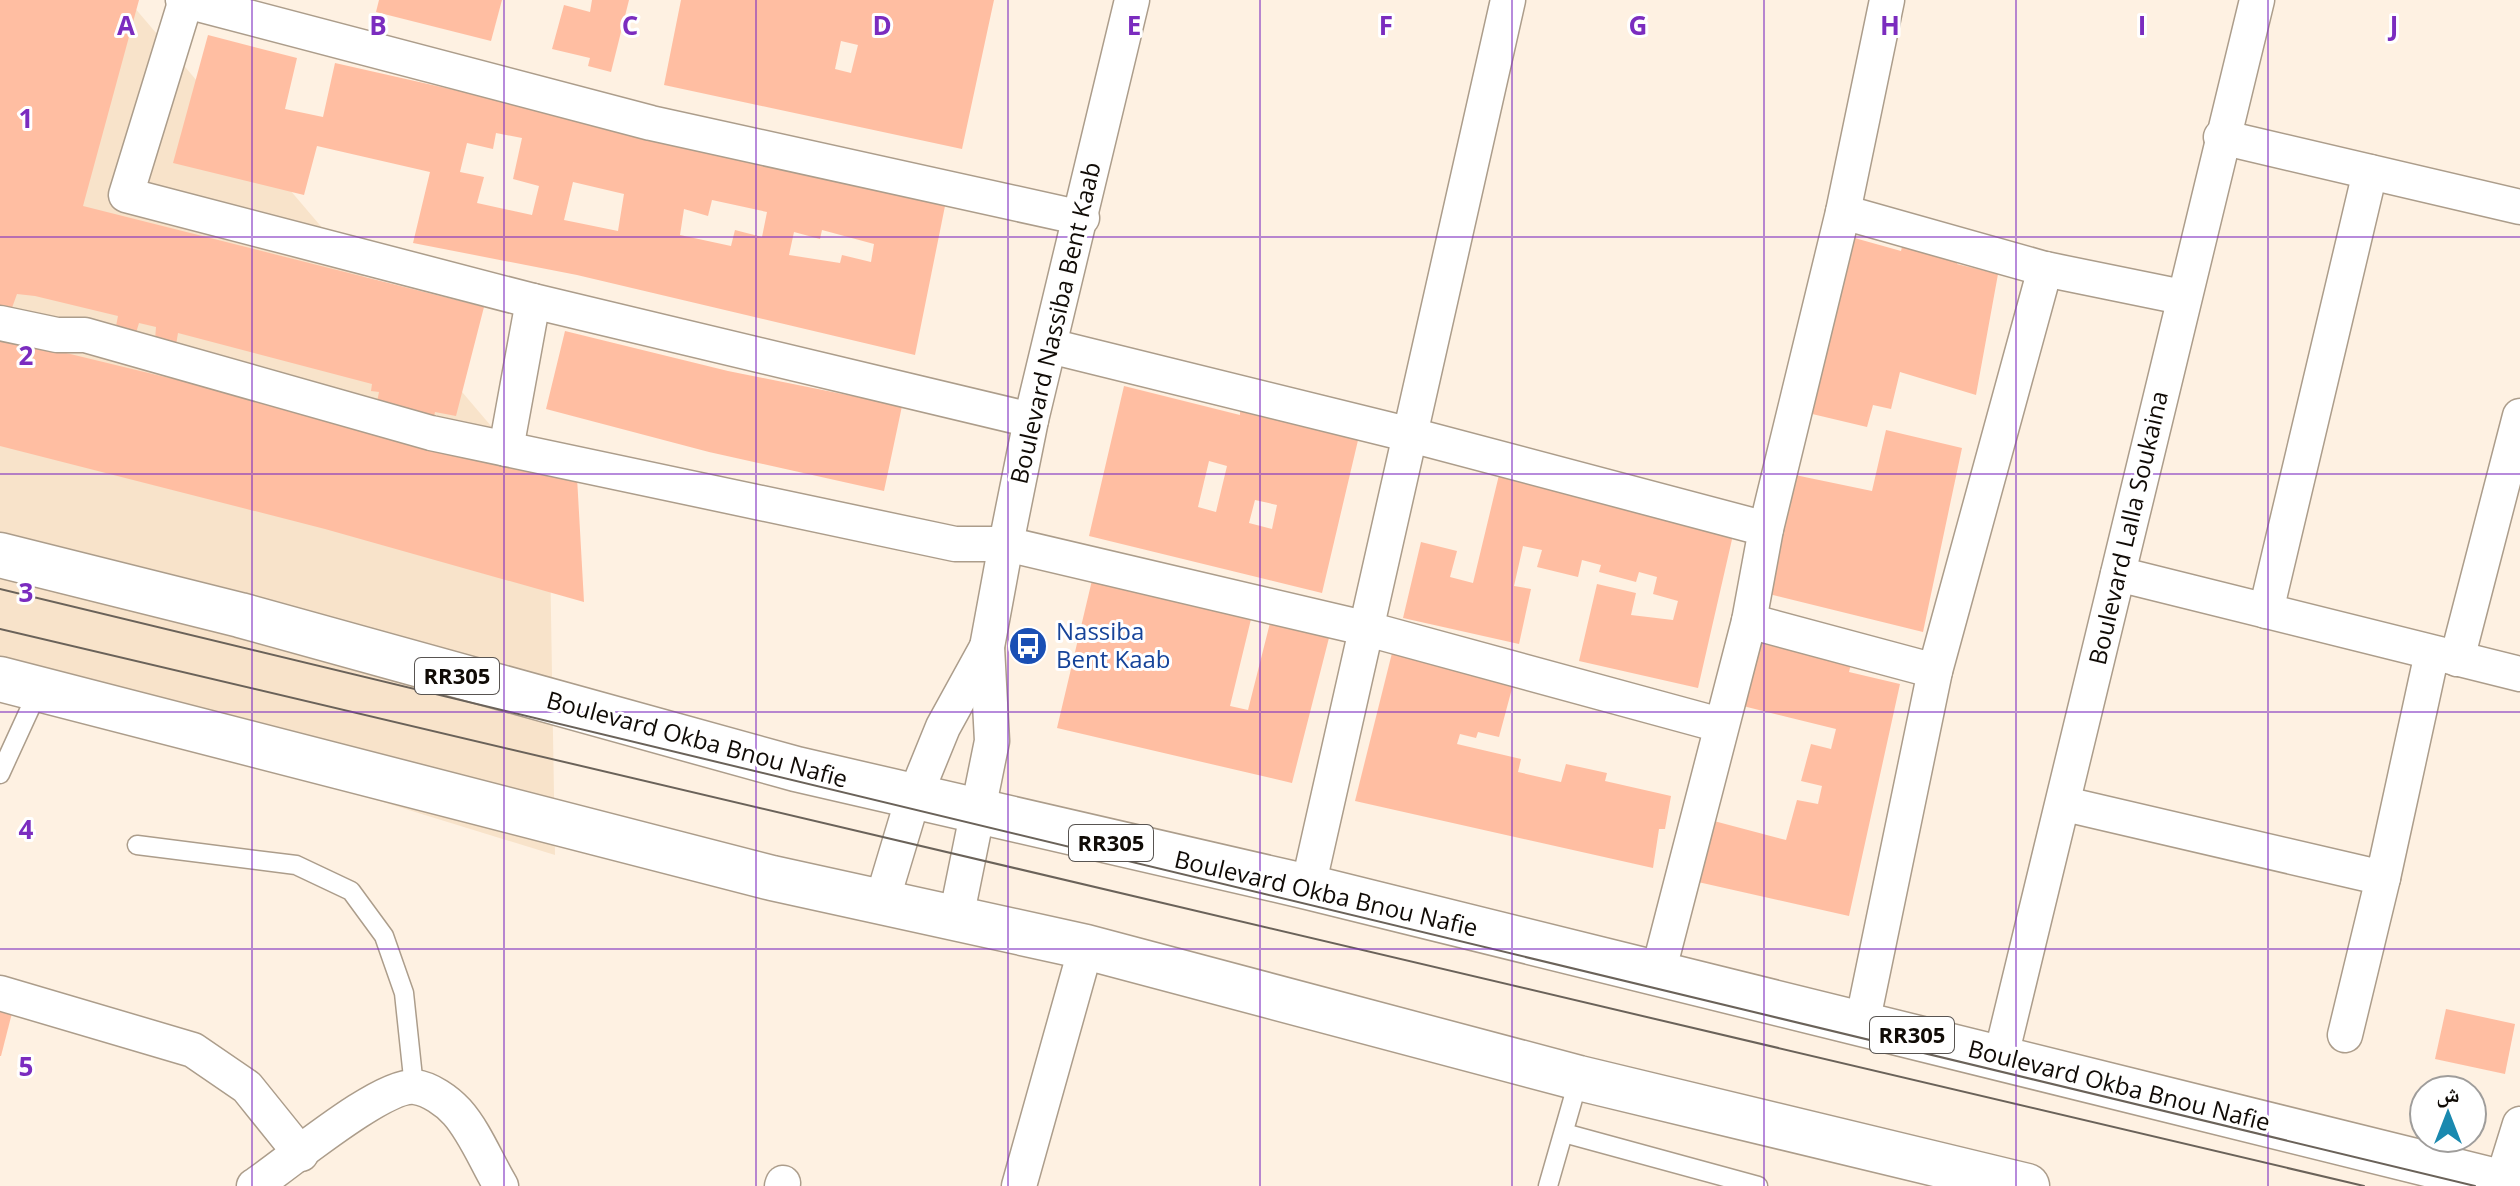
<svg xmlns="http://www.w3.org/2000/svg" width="2520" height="1186" viewBox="0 0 2520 1186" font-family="'Open Sans','Noto Naskh Arabic',sans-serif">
<rect width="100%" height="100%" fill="#fef1e2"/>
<polygon fill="#f8e3ca" points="0,0 128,0 549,494 555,855 0,684"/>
<g fill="#ffbea2" fill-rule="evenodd">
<polygon points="0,0 139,0 83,206 484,307 456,416 435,412 433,421 376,407 379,392 371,391 372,384 178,333 176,345 155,340 156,327 139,323 135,336 115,331 118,316 35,296 17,294 9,316 0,314"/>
<polygon points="379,0 502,0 491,41 376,12"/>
<polygon points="592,0 629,0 611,72 588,66 590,58 552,49 564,5 590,12"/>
<path d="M681,0h313l-32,149 -298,-64zM841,41l17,4 -7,28 -16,-4z"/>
<path d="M208,35l89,23 -12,51 38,8 12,-54 611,138 -31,154 -338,-80 -164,-32 17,-71 -113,-26 -13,49 -131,-32zM496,133l26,5 -9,41 26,7 -7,29 -55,-12 7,-26 -24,-5 7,-29 26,6zM573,182l51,12 -6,37 -54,-11zM712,200l55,12 -5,25 -27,-7 -4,16 -51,-11 4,-26 24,7zM822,230l52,14 -3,18 -29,-7 -2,8 -51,-8 5,-23 26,7z"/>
<polygon points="1851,237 1901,251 1903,243 1958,259 1957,264 1998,274 1976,395 1900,372 1891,409 1873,405 1867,427 1808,413"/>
<polygon points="565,331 728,371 902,406 884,491 709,452 546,409"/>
<polygon points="0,337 577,477 584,602 325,529 0,446"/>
<path d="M1124,386l116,29v-6l119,27 -37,157 -233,-57zM1209,461l18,5 -11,46 -18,-5zM1255,500l22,5 -5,24 -23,-6z"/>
<polygon points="1886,430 1962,448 1923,632 1769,594 1795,475 1872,491"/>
<polygon points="1499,475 1733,535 1698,688 1579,661 1597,584 1636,593 1631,615 1673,620 1678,601 1653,594 1657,577 1639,572 1636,582 1599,572 1601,565 1582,560 1578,577 1537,567 1542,550 1523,546 1514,586 1531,589 1519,644 1403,618 1421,542 1457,551 1450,577 1473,583"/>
<polygon points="1093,576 1252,615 1230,706 1248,710 1272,615 1331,630 1292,783 1057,728"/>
<polygon points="1755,641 1851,664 1849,672 1900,684 1849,916 1698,882 1714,821 1786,840 1797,800 1818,804 1822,786 1801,781 1811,744 1831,749 1836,729 1739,705"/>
<polygon points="1393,649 1514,681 1499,737 1478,732 1476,738 1460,734 1457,744 1521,759 1518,772 1561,782 1566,764 1607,773 1605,781 1671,796 1665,829 1659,829 1653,868 1355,801"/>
<polygon points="2446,1009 2515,1024 2505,1074 2435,1059"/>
<polygon points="0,1010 12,1013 1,1056 0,1056"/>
</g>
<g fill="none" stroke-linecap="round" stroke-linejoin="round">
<defs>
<g id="lane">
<polyline points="0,774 39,689"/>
<polyline points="137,845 296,865 351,891 384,936 404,993 414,1087"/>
<polyline points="1564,1133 1758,1186"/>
<polyline points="1548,1186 1579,1078"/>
</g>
<g id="street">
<polyline points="183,0 651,123 1082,218"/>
<polyline points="185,3 126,195 533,301 1031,420"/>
<polyline points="2221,137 2520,207"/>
<polyline points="1843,212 2045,269 2182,297"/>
<polyline points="0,323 57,335 85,335 431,433 955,544 1006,544 1364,628 1720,725"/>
<polyline points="1050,346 1411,435 1766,529"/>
<polyline points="506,449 533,301"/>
<polyline points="2118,574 2520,674"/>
<polyline points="2266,611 2370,172"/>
<polyline points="1749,621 1935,671"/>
<polyline points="2457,659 2520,416"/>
<polyline points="2065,804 2383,878 2432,653"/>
<polyline points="1308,887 1508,0"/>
<polyline points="882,901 910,808 943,727 987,647"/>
<polyline points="956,918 992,741 987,647 1006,544 1031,420 1132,0"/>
<polyline points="1658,973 1749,621 1766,529 1843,212 1887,0"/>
<polyline points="0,993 193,1050 247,1087 301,1154"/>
<polyline points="1862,1024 1935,671 2045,269"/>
<polyline points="2345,1035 2383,878"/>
<polyline points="2001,1056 2257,0"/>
<polyline points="2502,1182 2520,1124"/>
<path d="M254,1186c32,-21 128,-103 161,-99 15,2 32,14 42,25 18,20 30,51 44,74"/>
<polyline points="782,1186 783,1183"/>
<polyline points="1019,1186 1086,947"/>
</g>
<g id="primary">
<polyline points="0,555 240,615 796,769 1308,887 2516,1186"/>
<polyline points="0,679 772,878 1086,947 1579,1078 2027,1186"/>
</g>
</defs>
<use href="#lane" stroke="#ac9d8b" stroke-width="21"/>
<use href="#street" stroke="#ac9d8b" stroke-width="37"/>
<use href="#primary" stroke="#ac9d8b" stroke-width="47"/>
<use href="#lane" stroke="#fff" stroke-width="18"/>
<use href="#street" stroke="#fff" stroke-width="34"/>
<use href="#primary" stroke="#fff" stroke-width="44"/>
<g stroke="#6a6259" stroke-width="2">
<polyline points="0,589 2475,1186"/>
<polyline points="0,629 2364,1186"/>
</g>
</g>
<path fill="none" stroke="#7b2cbf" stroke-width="2" stroke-opacity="0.55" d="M252,0v1186M504,0v1186M756,0v1186M1008,0v1186M1260,0v1186M1512,0v1186M1764,0v1186M2016,0v1186M2268,0v1186M0,237h2520M0,474h2520M0,712h2520M0,949h2520"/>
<defs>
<symbol id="bus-disc" viewBox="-11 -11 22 22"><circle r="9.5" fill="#1a4fb4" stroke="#fff"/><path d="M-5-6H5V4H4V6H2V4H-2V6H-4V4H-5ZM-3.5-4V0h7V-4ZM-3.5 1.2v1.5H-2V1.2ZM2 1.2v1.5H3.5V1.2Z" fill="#fff"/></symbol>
</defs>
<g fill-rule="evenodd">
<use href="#bus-disc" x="1006" y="624" width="44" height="44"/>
</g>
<g text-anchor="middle" stroke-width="6" stroke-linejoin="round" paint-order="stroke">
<g fill="#fff" stroke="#585451" stroke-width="2">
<rect x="415" y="658" width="84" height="36" rx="6"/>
<rect x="1069" y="825" width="84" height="36" rx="6"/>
<rect x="1870" y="1017" width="84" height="36" rx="6"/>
</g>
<g font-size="22" font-weight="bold" fill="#100b06">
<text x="457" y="684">RR305</text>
<text x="1111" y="851">RR305</text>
<text x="1912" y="1043">RR305</text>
</g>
<g font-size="24" fill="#100b06" stroke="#fff">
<text transform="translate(1056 323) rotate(-77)" y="8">Boulevard Nassiba Bent Kaab</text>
<text transform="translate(2129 528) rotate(-77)" y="8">Boulevard Lalla Soukaina</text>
<text transform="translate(697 740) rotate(15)" y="8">Boulevard Okba Bnou Nafie</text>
<text transform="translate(1326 894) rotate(13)" y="8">Boulevard Okba Bnou Nafie</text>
<text transform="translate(2119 1086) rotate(14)" y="8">Boulevard Okba Bnou Nafie</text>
</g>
<g font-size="24" fill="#164399" stroke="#fff" text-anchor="start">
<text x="1056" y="640">Nassiba<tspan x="1056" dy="28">Bent Kaab</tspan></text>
</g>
</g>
<g font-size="26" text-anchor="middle" font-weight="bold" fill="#7b2cbf" stroke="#fff" stroke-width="6" stroke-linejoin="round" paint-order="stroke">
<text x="126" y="35">A</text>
<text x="378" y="35">B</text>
<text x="630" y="35">C</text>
<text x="882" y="35">D</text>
<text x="1134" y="35">E</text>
<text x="1386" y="35">F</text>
<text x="1638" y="35">G</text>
<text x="1890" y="35">H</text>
<text x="2142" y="35">I</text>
<text x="2394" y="35">J</text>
<text x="26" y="128">1</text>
<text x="26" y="365">2</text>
<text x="26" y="602">3</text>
<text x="26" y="839">4</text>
<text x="26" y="1076">5</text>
</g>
<g transform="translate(2448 1114)"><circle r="38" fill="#ffffff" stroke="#9f9d9b" stroke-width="2"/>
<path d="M0-6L14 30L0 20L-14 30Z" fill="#1a89af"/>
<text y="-12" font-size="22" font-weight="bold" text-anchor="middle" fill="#100b06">ش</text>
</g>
</svg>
